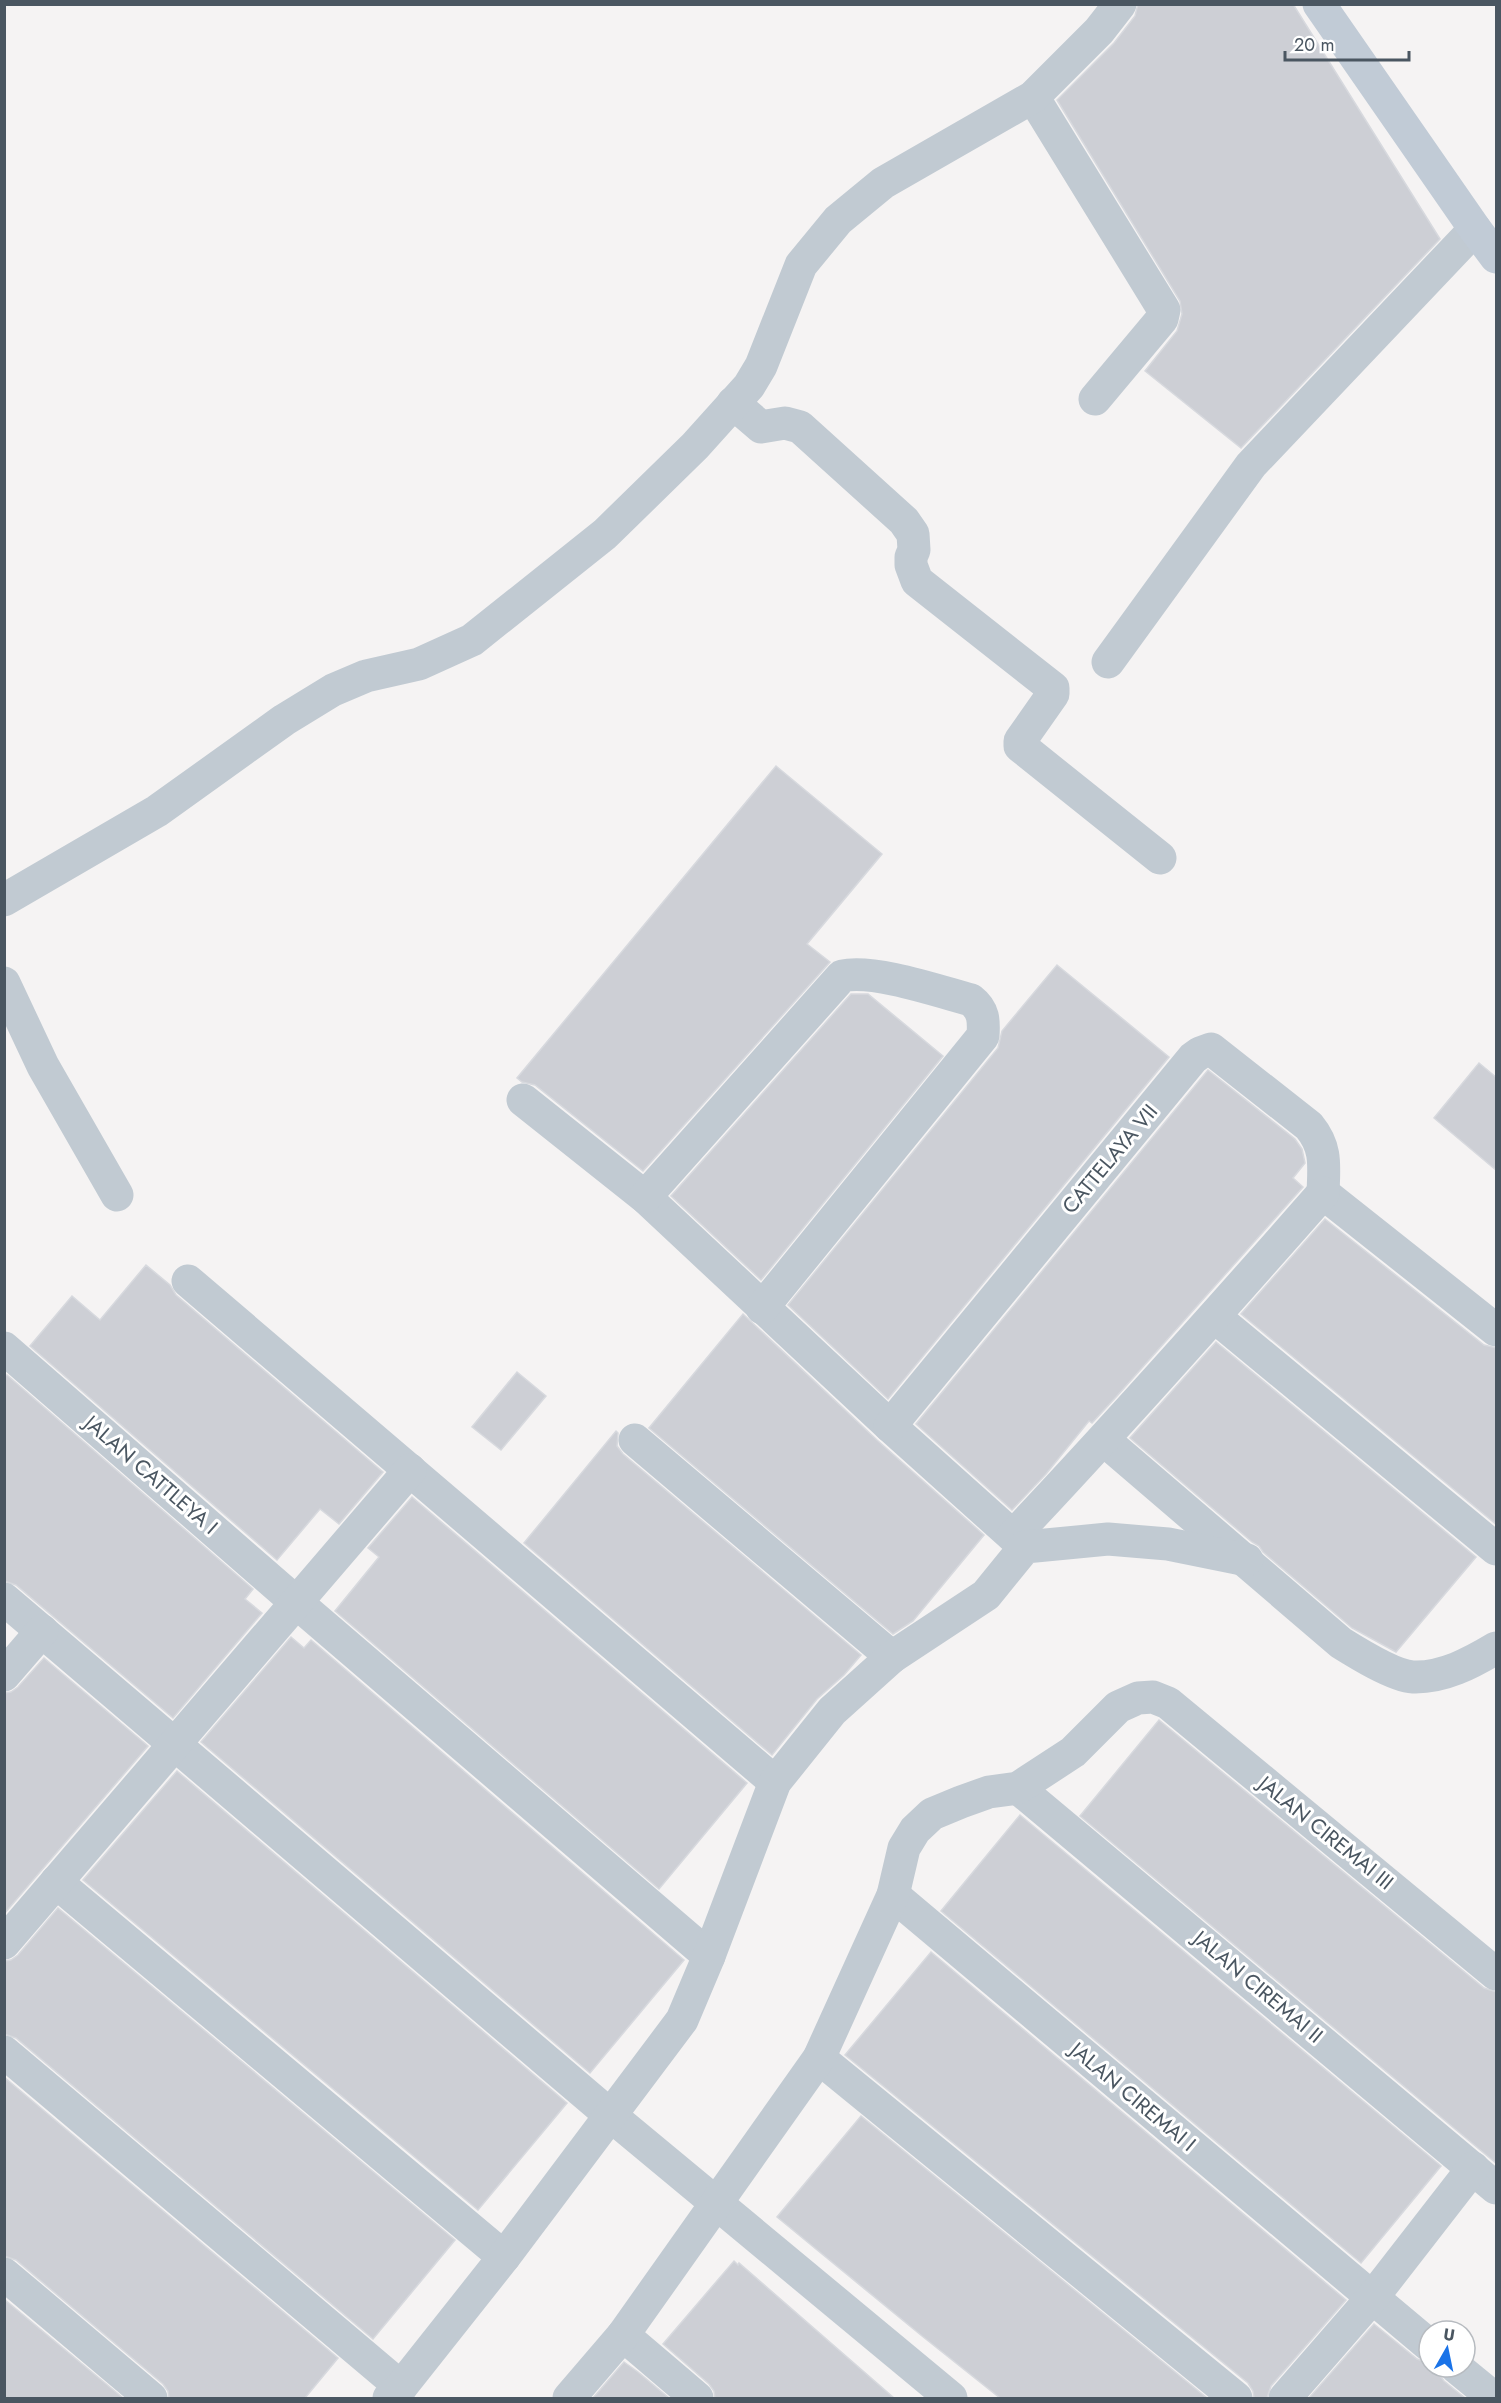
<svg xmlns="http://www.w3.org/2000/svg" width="1501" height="2403" viewBox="0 0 1501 2403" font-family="Jost,sans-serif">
<rect width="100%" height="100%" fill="#f5f3f3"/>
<g fill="#cdcfd5" stroke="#d7d9de" stroke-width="1.5">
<polygon points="1138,4 1293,4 1440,239 1241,448 1145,371 1177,331 1182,314 1180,301 1057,100 1114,43 1135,16"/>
<polygon points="776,766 882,854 807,944 830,962 643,1171 535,1085 522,1082 517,1078"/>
<polygon points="1057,965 1169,1057 888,1399 788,1305 998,1048 1002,1031"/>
<polygon points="851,994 868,994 943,1056 761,1280 671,1196"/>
<polygon points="1479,1063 1497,1078 1497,1171 1434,1118"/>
<polygon points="1208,1070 1295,1139 1302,1149 1305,1163 1293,1178 1303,1187 1117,1396 1092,1423 1089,1421 1046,1474 1012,1510 916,1424"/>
<polygon points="1325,1219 1484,1345 1497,1348 1497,1525 1241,1314"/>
<polygon points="146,1265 170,1285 176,1295 383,1472 339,1524 320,1509 277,1560 30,1346 72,1296 100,1320"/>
<polygon points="743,1314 877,1440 984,1535 913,1621 893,1634 649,1428"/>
<polygon points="1216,1342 1476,1557 1396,1652 1352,1628 1263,1552 1259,1546 1252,1542 1130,1438"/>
<polygon points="517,1372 546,1396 501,1450 472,1427"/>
<polygon points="7,1375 253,1589 245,1599 262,1613 173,1718 16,1585 4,1581 4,1377"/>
<polygon points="616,1431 618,1433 617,1446 623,1454 861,1655 844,1675 817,1699 772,1755 524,1543"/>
<polygon points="412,1497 747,1783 659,1889 335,1611 379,1557 368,1548"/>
<polygon points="291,1637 304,1648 311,1640 684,1960 590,2073 201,1742"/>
<polygon points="44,1658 148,1746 4,1914 4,1693 11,1692 18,1687"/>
<polygon points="1159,1720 1484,1988 1497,1992 1497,2164 1080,1816"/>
<polygon points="177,1771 567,2103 478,2210 83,1880"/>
<polygon points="1020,1815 1441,2166 1361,2263 941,1911"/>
<polygon points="58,1908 455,2240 373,2339 16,2038 4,2034 4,1961 11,1960 18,1955"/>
<polygon points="931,1952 1346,2300 1271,2386 1267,2398 1254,2398 1253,2391 1248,2383 845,2055"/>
<polygon points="4,2077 338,2358 305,2398 169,2398 168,2391 163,2384 16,2260 4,2256"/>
<polygon points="861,2116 1207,2398 1000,2398 922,2336 777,2217"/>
<polygon points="734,2261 738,2265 739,2263 894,2398 715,2398 714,2391 709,2384 663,2344"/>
<polygon points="4,2299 123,2398 4,2398"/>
<polygon points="1374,2324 1417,2359 1429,2363 1429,2367 1438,2367 1439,2374 1444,2381 1465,2398 1309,2398"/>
<polygon points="624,2362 638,2372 669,2398 593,2398"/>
</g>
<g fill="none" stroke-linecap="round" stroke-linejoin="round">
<g stroke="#c1cad2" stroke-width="33">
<polyline points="1033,97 1164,310 1162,319 1095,399"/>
<polyline points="733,403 761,427 785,423 800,427 904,521 913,534 914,550 911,557 911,565 917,581 1053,688 1053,694 1020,741 1020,746 1160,858"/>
<polyline points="1108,662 1251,465 1475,229"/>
<polyline points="4,900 157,811 284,720 333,690 366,676 419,664 472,640 605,534 695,446 749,386 761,366 801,265 838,220 883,183 1033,97 1099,31 1120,4"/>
<polyline points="4,983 43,1066 117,1195"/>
<polyline points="523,1100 645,1197 890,1426 1025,1547"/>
<polyline points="1323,1193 1496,1330"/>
<path d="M645,1197l197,-221c32,-7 96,15 129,24 13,10 13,21 12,36l-221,272"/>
<polyline points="188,1281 775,1782"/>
<polyline points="1215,1317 1496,1549"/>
<polyline points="4,1348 297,1603 709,1956"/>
<path d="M890,1426l303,-368 7,-5 11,-4 98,77c18,22 15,39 14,67"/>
<polyline points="635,1440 892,1657"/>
<path d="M1104,1440l237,203c16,10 53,33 72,34 30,1 58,-14 83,-29"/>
<path d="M1013,1536c106,-112 208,-227 310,-343"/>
<polyline points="4,1599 610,2115 951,2398"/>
<polyline points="4,1675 42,1631"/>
<polyline points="1018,1788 1496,2188"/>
<polyline points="56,1882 504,2257"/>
<polyline points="893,1895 1429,2345"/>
<polyline points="4,1943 410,1470"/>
<polyline points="4,2052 401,2387"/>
<polyline points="819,2058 1236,2398"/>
<polyline points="4,2274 151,2398"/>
<polyline points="623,2335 697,2398"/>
<polyline points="1456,2367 1494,2398"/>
<polyline points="389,2398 401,2387 504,2257 682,2020 709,1956 775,1782 832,1711 892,1657 986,1595 1025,1547 1108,1539 1168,1544 1247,1560"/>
<polyline points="569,2398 623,2335 819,2058 893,1895 904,1848 915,1830 932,1814 961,1802 989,1792 1018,1788 1073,1752 1118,1707 1138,1698 1153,1697 1168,1703 1496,1974"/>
<polyline points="1285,2398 1372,2298 1473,2168"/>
</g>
<polyline stroke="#c1cbd6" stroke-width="33" points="1319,4 1475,229 1496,257"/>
</g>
<g text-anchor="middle" stroke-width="6" stroke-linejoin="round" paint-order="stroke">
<g font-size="21" fill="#4a5661" stroke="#fff">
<text transform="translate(1110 1159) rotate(-50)" y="7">CATTELAYA VII</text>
<text transform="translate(151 1475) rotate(41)" y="7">JALAN CATTLEYA I</text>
<text transform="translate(1326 1833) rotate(39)" y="7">JALAN CIREMAI III</text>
<text transform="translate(1258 1987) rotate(40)" y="7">JALAN CIREMAI II</text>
<text transform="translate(1133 2097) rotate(40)" y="7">JALAN CIREMAI I</text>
</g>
</g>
<rect width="1501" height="2403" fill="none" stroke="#4a5661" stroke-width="12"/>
<g transform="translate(1447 2349) rotate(9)"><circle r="28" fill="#ffffff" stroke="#b7bbc0" stroke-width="1.5"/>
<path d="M0-4.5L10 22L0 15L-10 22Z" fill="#1a73e8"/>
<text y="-9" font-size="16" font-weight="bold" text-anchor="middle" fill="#4a5661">U</text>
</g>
<path d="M1285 51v9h124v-9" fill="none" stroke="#4a5661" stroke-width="3"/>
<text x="1294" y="51" font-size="18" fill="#4a5661" stroke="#ffffff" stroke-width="4.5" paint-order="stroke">20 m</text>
</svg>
